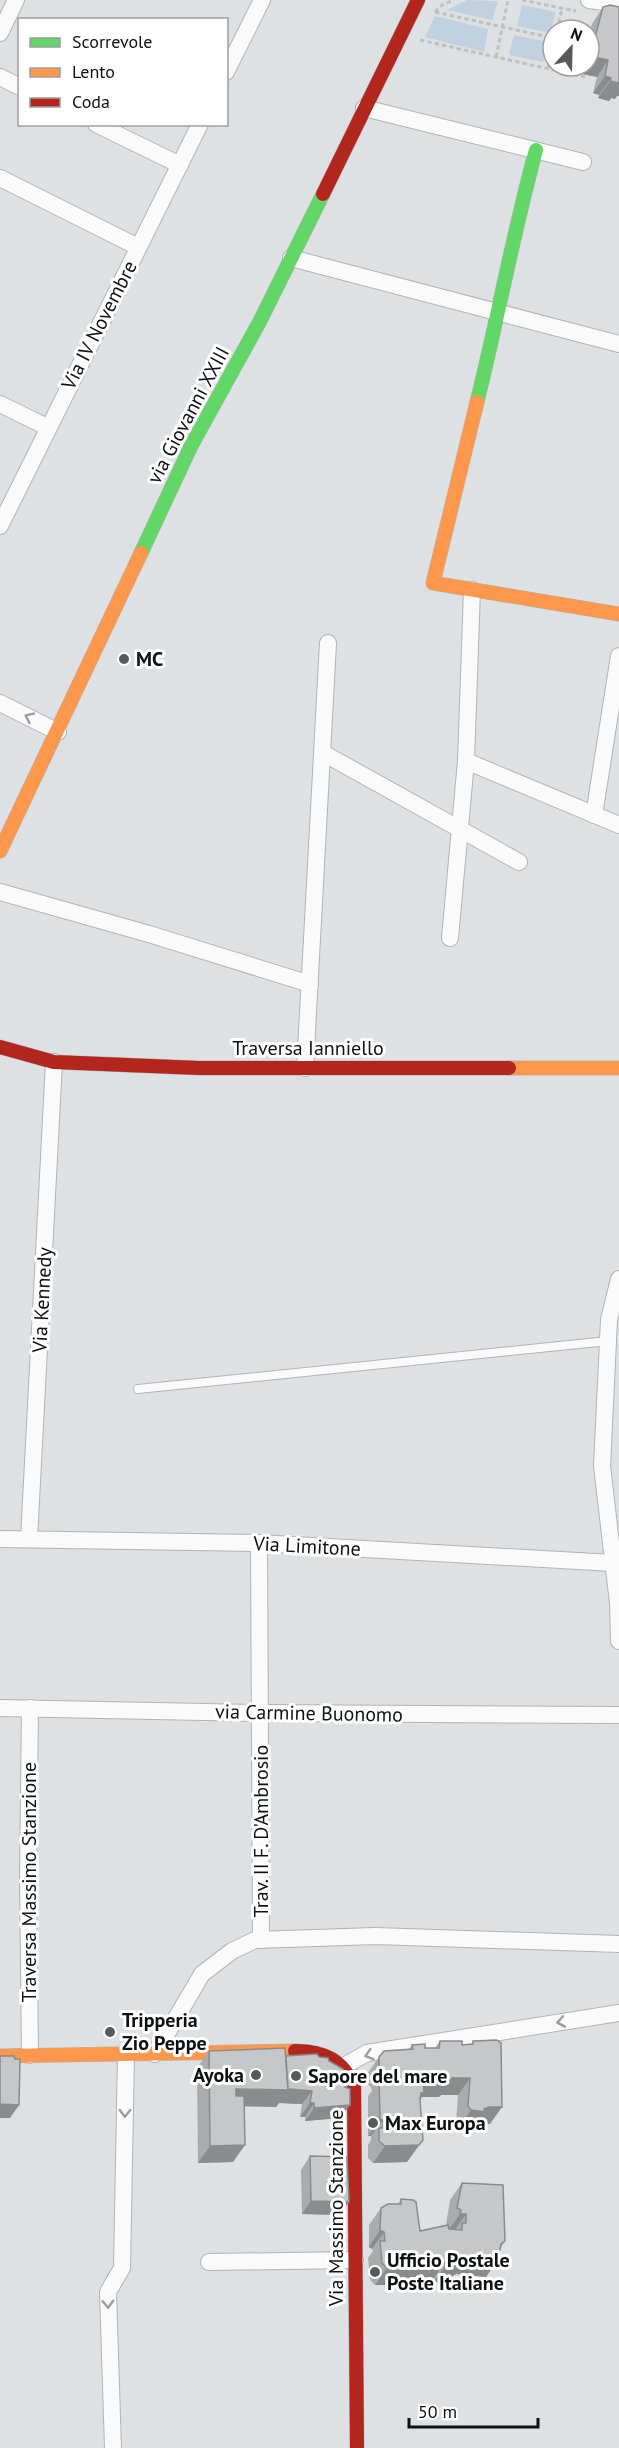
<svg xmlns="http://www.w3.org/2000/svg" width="619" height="2448" viewBox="0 0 619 2448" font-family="'PT Sans',sans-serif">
<rect width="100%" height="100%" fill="#dee1e3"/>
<g fill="#c1d1df">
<polygon points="467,0 498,1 492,20 447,10"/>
<polygon points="522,5 556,12 550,33 517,26"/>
<polygon points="435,16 488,29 484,52 425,37"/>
<polygon points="514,35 548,42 543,62 509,55"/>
</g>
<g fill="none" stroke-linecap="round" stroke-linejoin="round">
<defs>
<polyline id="lane" points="138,1389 608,1341"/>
<g id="street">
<polyline points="589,0 619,4"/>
<polyline points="0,33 16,0"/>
<polyline points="226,72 262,0"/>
<polyline points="0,77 20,87"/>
<polyline points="364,108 583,162"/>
<polyline points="96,124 180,165"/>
<polyline points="0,178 138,247"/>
<polyline points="291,258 619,344"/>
<polyline points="0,404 47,427"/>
<polyline points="0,526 200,124"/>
<polyline points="0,703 58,732"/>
<polyline points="323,753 519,862"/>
<polyline points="466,761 619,825"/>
<polyline points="594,815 619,656"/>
<polyline points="0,892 149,934 310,984"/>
<polyline points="450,938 466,761 472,590"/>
<polyline points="305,1068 328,643"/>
<polyline points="619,1279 609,1320 602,1466 618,1603 619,1641"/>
<polyline points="0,1539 259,1543 613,1563"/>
<polyline points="29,1539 54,1062"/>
<polyline points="259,1543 261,1940"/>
<polyline points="0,1708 261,1713 619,1715"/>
<polyline points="155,2054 202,1974 232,1951 255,1940 375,1936 619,1944"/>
<polyline points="30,2055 28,1877 30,1708"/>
<polyline points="344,2066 367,2053 619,2013"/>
<polyline points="209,2262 355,2260"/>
<polyline points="113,2448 108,2292 122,2268 126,2054"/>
</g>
<g id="fast">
<path d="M477,402c21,-84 36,-169 59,-252"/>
<polyline points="141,553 191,446 260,321 323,194"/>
</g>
<g id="slow">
<polyline points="477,402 433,583 619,614"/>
<polyline points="0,851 141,553"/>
<polyline points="509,1068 619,1068"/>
<polyline points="0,2056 295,2051"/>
</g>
<g id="jam">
<polyline points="323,194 418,0"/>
<polyline points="0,1047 54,1062 199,1068 509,1068"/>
<path d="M295,2051c29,0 48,9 59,36l3,361"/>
</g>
</defs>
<use href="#lane" stroke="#b1b4b5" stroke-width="10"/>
<use href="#street" stroke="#b1b4b5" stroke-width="18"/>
<use href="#fast" stroke="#b1b4b5" stroke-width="15"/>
<use href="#slow" stroke="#b1b4b5" stroke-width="15"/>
<use href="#jam" stroke="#b1b4b5" stroke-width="15"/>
<g stroke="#bfc0c0" stroke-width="3" stroke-dasharray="4.5 3" stroke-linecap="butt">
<polyline points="522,0 576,11"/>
<polyline points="435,12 442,5 454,0"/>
<polyline points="435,12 553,38"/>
<polyline points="557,30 562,8"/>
<polyline points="420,40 585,77"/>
<polyline points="496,57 508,0"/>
<polyline points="548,68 553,47"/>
</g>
<use href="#lane" stroke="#fafafb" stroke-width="8"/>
<use href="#street" stroke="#fafafb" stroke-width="16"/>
<use href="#fast" stroke="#63d668" stroke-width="14"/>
<use href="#slow" stroke="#ff974d" stroke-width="14"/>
<use href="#jam" stroke="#b3261e" stroke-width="14"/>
</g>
<g fill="#a9abad">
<polygon points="603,7 617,96 615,99 611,98 609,101 598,98 599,95 593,93 597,77 578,73 580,66 589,66 589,33 592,24"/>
<polygon points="440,2041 462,2045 471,2044 473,2041 490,2124 477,2124 473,2129 459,2127 456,2123 458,2095 441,2095 439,2097 422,2097 420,2098 407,2162 373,2163 368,2158 368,2145 371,2140 371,2136 368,2136 368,2096 372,2091 371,2087 367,2084 367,2074 379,2057 409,2049 412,2045 425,2048 435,2048"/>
<polygon points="209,2051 285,2057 319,2057 329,2061 348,2084 346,2088 350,2105 340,2118 305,2121 305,2117 300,2117 302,2104 279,2103 276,2107 244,2106 233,2162 198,2163 197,2068"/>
<polygon points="310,2156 340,2215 302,2214 301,2170"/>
<polygon points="462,2183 500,2248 486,2277 456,2274 444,2281 433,2283 433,2279 428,2279 423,2285 375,2285 370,2280 368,2258 373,2251 372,2249 369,2247 369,2225 381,2208 398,2204 401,2199 420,2231 447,2225 446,2225 450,2200"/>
</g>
<g fill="#8a8b8d">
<polygon points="590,56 608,60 597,77 578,73 583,66 589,66"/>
<polygon points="605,76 611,78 599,95 593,93"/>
<polygon points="610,81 619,83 619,96 617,96 615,99 611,98 609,101 598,98"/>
<polygon points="452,2078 470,2078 458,2095 441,2095 439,2097 422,2097 412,2110 423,2079"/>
<polygon points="236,2089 287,2089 312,2091 302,2104 279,2103 276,2107 225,2106"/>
<polygon points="310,2103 314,2103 305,2117 300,2117"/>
<polygon points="0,2104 19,2105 10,2118 0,2118"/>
<polygon points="350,2105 340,2118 305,2121 314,2108"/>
<polygon points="489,2107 502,2107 490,2124 477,2124 473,2129 459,2127 471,2110 484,2109"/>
<polygon points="380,2119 383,2120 371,2136 368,2136"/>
<polygon points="423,2140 407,2162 373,2163 385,2146"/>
<polygon points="245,2145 233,2162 198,2163 210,2146"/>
<polygon points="311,2201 349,2202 340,2215 302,2214"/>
<polygon points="460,2214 466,2214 454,2231 448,2231"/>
<polygon points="380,2230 384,2232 372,2249 369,2247"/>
<polygon points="505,2241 493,2258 498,2260 486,2277 456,2274 444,2281 433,2283 445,2266 501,2244"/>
<polygon points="437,2262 445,2262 433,2279 428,2279 423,2285 375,2285 387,2268"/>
</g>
<g fill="#c5c7c9" stroke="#8a8b8d" stroke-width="1.5">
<polygon points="610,5 619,7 619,83 610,81 611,78 605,76 608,60 590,56 603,7"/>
<polygon points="497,2040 501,2043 502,2107 489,2107 484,2109 485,2112 471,2110 468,2106 470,2078 452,2078 451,2080 423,2079 424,2093 421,2093 420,2100 423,2140 419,2145 385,2146 379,2141 379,2128 383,2128 383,2120 380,2119 379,2079 384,2079 383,2070 379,2067 379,2057 384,2051 413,2049 412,2045 425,2044 425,2048 439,2048 440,2041 462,2041 462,2045 473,2044 473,2041"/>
<polygon points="285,2048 288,2090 236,2089 236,2096 244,2096 245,2145 210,2146 209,2051"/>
<polygon points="317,2054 319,2057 328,2058 329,2061 343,2069 343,2076 347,2077 348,2084 345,2087 350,2089 350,2105 314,2108 314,2103 310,2103 312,2091 288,2089 286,2056"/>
<polygon points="0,2056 14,2056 15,2059 20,2059 19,2105 0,2104"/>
<polygon points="310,2156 347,2157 349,2202 311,2201"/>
<polygon points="462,2183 503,2185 505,2241 501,2244 498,2260 468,2257 456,2264 445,2266 445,2262 437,2262 435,2268 387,2268 382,2263 380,2241 385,2241 384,2232 380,2230 381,2208 388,2204 401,2204 401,2199 413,2200 416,2202 420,2231 448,2225 449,2229 462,2230 462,2223 466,2223 466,2214 460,2214 461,2210 457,2208"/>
</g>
<defs><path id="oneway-chevron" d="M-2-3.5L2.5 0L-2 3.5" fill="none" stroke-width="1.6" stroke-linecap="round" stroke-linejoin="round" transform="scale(1.5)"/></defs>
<g stroke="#9c9c9d">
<use href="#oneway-chevron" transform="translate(29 717) rotate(-154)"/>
<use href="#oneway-chevron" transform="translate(561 2022) rotate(170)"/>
<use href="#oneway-chevron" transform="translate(369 2055) rotate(163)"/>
<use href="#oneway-chevron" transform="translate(125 2113) rotate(91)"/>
<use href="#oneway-chevron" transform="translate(108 2304) rotate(88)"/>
</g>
<g fill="#57595a" stroke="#fff" stroke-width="2">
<circle cx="124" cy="659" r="6"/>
<circle cx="110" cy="2032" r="6"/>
<circle cx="256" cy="2075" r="6"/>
<circle cx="296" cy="2076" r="6"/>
<circle cx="373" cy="2123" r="6"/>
<circle cx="375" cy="2272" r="6"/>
</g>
<g text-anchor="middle" stroke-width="6" stroke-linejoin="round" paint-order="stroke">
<g font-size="20" fill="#0e1011" stroke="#fff">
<text transform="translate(99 325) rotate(-63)" y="7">Via IV Novembre</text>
<text transform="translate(188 415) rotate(-62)" y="7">via Giovanni XXIII</text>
<text x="308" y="1055">Traversa Ianniello</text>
<text transform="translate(42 1300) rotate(-87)" y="7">Via Kennedy</text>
<text transform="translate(307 1546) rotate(3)" y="7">Via Limitone</text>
<text transform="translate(309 1713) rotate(1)" y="7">via Carmine Buonomo</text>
<text transform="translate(261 1831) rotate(-90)" y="7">Trav. II F. D'Ambrosio</text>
<text transform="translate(29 1882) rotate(-90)" y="7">Traversa Massimo Stanzione</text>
<text transform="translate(336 2208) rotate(-90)" y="7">Via Massimo Stanzione</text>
</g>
<g font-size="20" font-weight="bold" fill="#0e1011" stroke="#fff" text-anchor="start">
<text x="136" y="666">MC</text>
<text x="122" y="2027">Tripperia<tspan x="122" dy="23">Zio Peppe</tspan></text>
<text x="244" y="2082" text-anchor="end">Ayoka</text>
<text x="308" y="2083">Sapore del mare</text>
<text x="385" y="2130">Max Europa</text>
<text x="387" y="2267">Ufficio Postale<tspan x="387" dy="23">Poste Italiane</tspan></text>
</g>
</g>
<rect x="18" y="18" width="210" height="108" fill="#ffffff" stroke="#9f9fa0" stroke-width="1.5"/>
<rect x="30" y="38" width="30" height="9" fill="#63d668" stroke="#9f9fa0" stroke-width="1.5"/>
<text x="72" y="48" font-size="18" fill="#0e1011">Scorrevole</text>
<rect x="30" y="68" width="30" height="9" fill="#ff974d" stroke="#9f9fa0" stroke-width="1.5"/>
<text x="72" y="78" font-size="18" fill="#0e1011">Lento</text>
<rect x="30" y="98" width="30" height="9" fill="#b3261e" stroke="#9f9fa0" stroke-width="1.5"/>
<text x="72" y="108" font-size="18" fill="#0e1011">Coda</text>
<g transform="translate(571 48) rotate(22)"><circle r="28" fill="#ffffff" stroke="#9f9fa0" stroke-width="1.5"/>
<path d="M0-4.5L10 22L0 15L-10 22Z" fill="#57595a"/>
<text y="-9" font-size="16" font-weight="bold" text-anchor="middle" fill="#0e1011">N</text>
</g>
<path d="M409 2418v9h129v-9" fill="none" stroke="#0e1011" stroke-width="3"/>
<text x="418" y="2418" font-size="18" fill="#0e1011" stroke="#ffffff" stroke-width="4.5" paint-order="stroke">50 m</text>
</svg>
